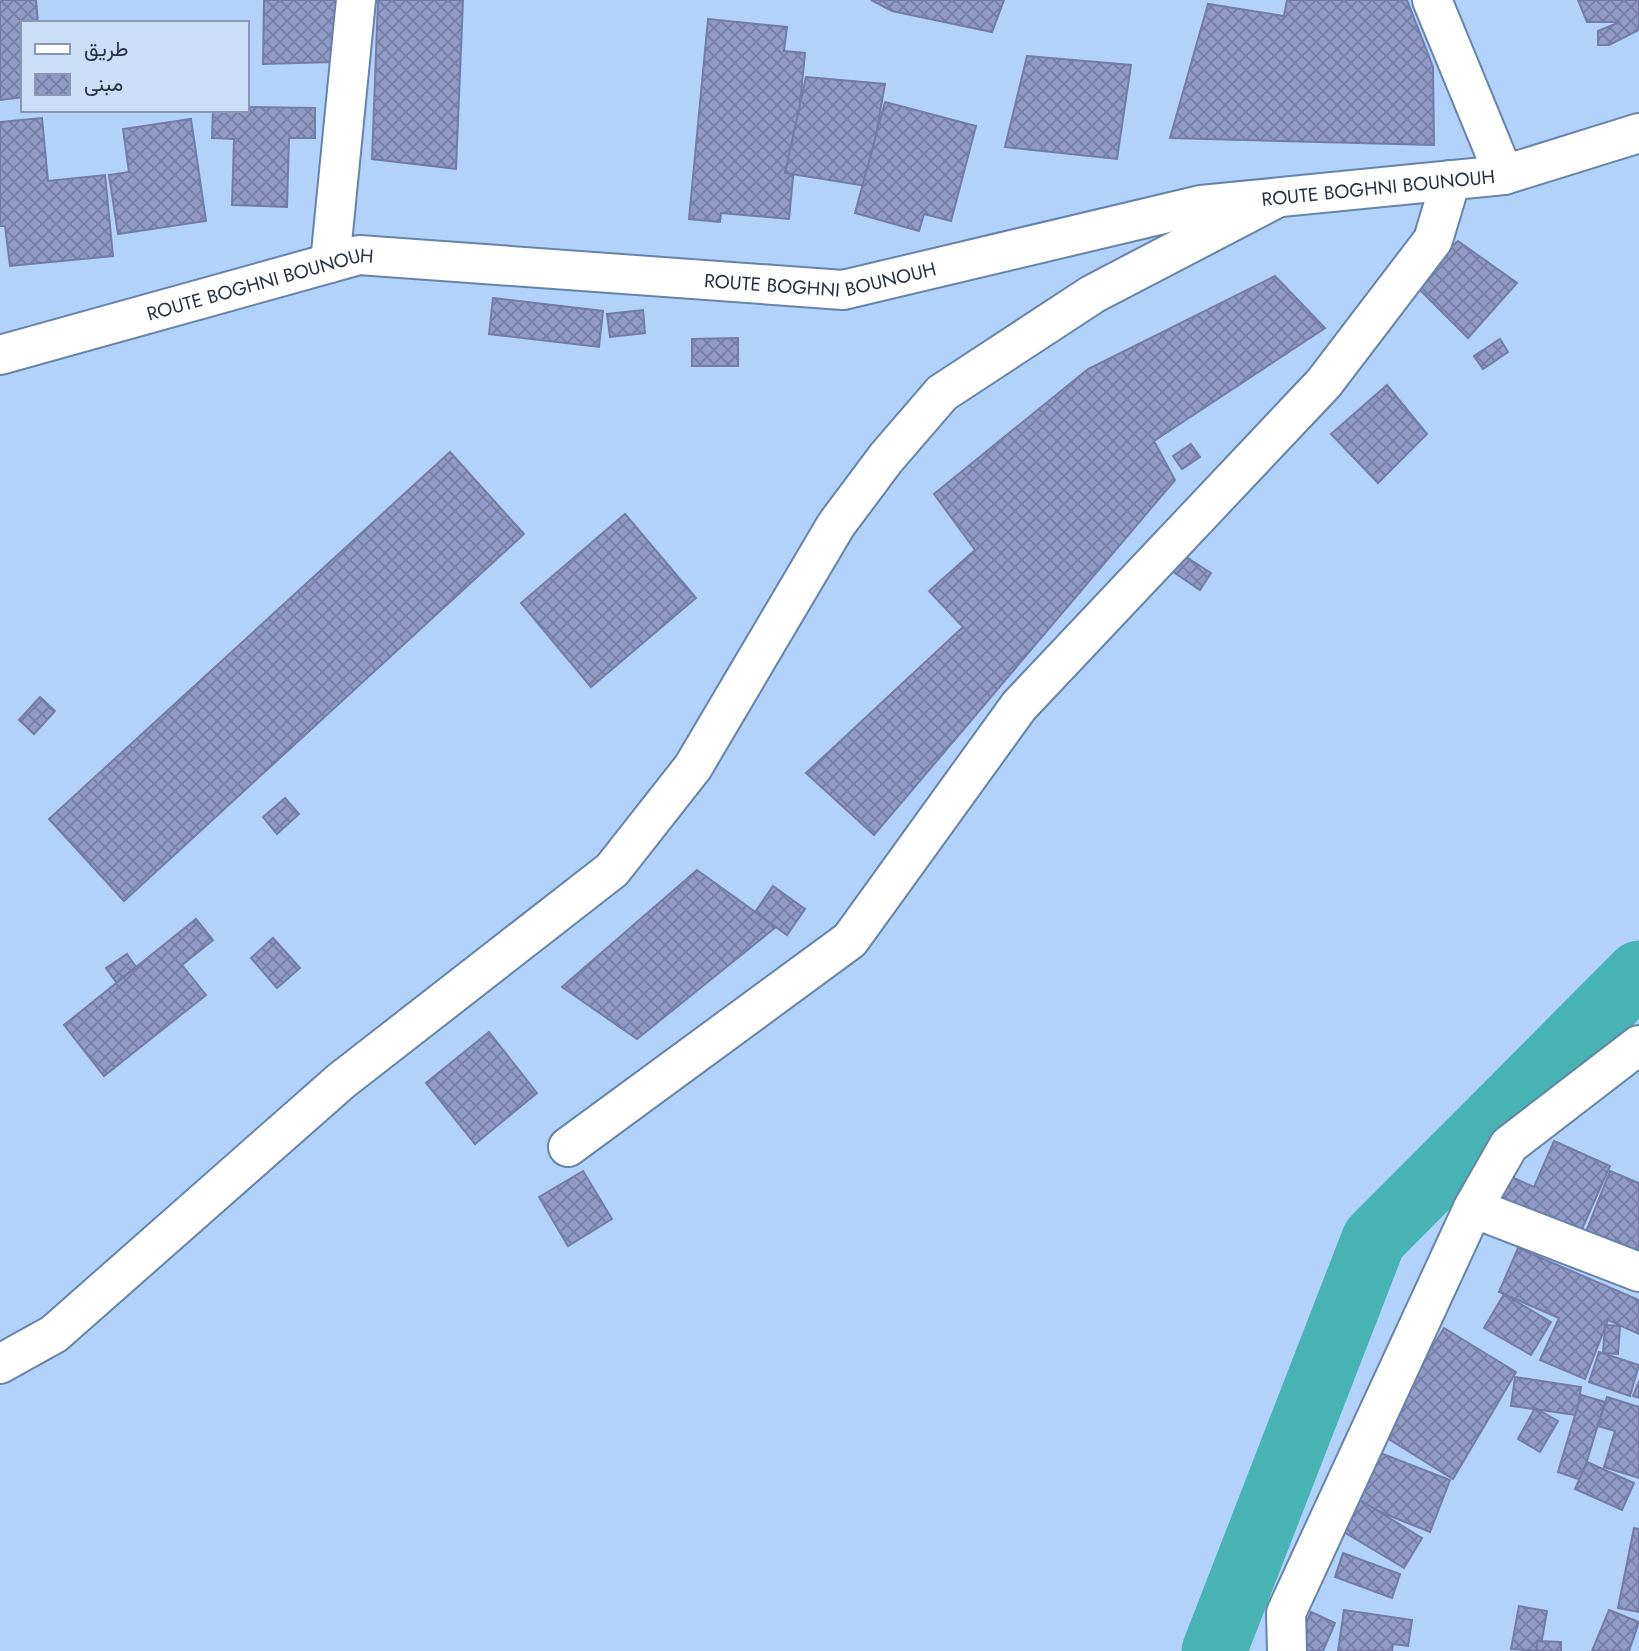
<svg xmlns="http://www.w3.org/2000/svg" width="1639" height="1651" viewBox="0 0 1639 1651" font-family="Jost,Vazirmatn,sans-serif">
<defs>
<pattern id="building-cross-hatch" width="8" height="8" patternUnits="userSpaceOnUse" patternTransform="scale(1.75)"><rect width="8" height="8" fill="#909ac7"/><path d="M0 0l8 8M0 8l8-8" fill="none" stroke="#757ea3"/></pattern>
</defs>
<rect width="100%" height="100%" fill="#b2d2fb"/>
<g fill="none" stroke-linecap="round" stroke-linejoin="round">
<polyline stroke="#47b4b3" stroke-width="65" points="1214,1651 1374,1239 1639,973"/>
</g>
<g fill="url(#building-cross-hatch)" stroke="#727ca7" stroke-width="2">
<polygon points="0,0 36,0 38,23 23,23 23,97 0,100"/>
<polygon points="264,0 339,0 334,62 263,64"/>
<polygon points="378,0 463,0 456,169 372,159"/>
<polygon points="871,0 1004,0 992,32 892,11"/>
<polygon points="1287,0 1407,0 1433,67 1434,145 1170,138 1208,4 1284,16"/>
<polygon points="1578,0 1639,0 1639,30 1609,45 1598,45 1598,31 1620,22 1587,22"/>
<polygon points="708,19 787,27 784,51 805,53 789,219 721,213 720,222 689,219"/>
<polygon points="1027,56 1131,65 1117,159 1005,147"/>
<polygon points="806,77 885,84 867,186 785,173"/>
<polygon points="885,102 976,126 951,221 924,214 919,231 855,213"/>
<polygon points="247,107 315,108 315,138 289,138 287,207 232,205 234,139 212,138 213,110 247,110"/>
<polygon points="42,118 48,181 105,175 113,256 10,266 5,226 0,226 0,122"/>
<polygon points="191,119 206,221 118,234 109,175 129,172 123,129"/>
<polygon points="1458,241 1517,283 1468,338 1412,282"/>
<polygon points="1275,276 1325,328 1154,441 1175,480 874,835 806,773 963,627 929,591 975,550 934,494 1088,369"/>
<polygon points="493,298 603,311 599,347 489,334"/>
<polygon points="643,310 645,333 610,337 607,314"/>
<polygon points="738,338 738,366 692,366 692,339"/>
<polygon points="1500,339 1508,352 1483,369 1474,356"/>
<polygon points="1387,385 1427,434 1378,483 1331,434"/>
<polygon points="1191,444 1200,457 1182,469 1173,456"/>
<polygon points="450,452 524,534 124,901 49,819"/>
<polygon points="625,514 696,598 591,687 521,603"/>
<polygon points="1180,553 1211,573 1200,590 1169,569"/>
<polygon points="40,697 55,711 34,734 19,720"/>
<polygon points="285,798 299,814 277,834 263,817"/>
<polygon points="697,870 776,927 637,1039 562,987"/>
<polygon points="773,886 805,909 787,935 755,912"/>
<polygon points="196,919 213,940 182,965 206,995 104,1076 64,1025"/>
<polygon points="273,938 300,968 277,988 251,958"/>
<polygon points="127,954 136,967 116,982 106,968"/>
<polygon points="489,1032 537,1093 475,1144 426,1083"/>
<polygon points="1554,1141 1610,1166 1578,1238 1496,1202 1507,1175 1534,1187"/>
<polygon points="583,1171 612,1219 568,1246 539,1197"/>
<polygon points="1610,1171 1639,1183 1639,1264 1582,1242"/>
<polygon points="1518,1248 1639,1300 1639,1334 1608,1320 1585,1379 1540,1360 1559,1318 1499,1292"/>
<polygon points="1504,1294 1551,1322 1531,1355 1484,1328"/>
<polygon points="1605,1325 1620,1326 1618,1354 1603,1353"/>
<polygon points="1444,1328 1516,1372 1453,1479 1379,1433"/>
<polygon points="1599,1352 1639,1365 1630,1396 1589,1382"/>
<polygon points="1515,1377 1581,1387 1577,1415 1511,1406"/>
<polygon points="1639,1381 1639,1398 1633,1396"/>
<polygon points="1581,1395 1605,1402 1581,1480 1558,1472"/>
<polygon points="1607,1397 1639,1407 1639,1478 1604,1467 1615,1431 1598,1426"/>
<polygon points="1535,1408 1558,1421 1540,1452 1518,1439"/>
<polygon points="1375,1451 1450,1480 1430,1532 1355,1502"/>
<polygon points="1587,1462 1634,1483 1622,1510 1575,1489"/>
<polygon points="1360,1500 1422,1538 1404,1568 1342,1531"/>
<polygon points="1634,1528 1639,1529 1639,1612 1618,1608"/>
<polygon points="1343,1553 1400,1574 1392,1598 1335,1577"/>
<polygon points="1519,1606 1547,1611 1540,1651 1511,1649"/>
<polygon points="1344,1610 1412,1620 1408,1646 1393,1644 1392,1651 1338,1651"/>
<polygon points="1609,1610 1639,1622 1629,1651 1592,1651"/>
<polygon points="1311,1612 1335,1623 1323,1651 1297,1651 1294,1650"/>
<polygon points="1537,1641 1561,1642 1561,1651 1537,1651"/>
</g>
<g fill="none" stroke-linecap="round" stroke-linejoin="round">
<defs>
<g id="minor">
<polyline points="1432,0 1504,175"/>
<polyline points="330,263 356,0"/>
<polyline points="568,1147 850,940 1019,706 1324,383 1433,240 1451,180"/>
<polyline points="1473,1208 1509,1145 1639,1045"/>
<polyline points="0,1364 54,1334 341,1081 612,870 693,767 836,525 886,458 942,393 1093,294 1277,198"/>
<polyline points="1287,1651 1286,1613 1473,1208 1639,1272"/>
</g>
<g id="major">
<path id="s1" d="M0,355l359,-100 484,35 358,-85 303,-30 135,-42"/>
</g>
</defs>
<use href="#minor" stroke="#6684aa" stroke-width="42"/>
<use href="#major" stroke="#6684aa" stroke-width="42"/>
<use href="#minor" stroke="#fff" stroke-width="38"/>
<use href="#major" stroke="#fff" stroke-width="38"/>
</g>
<g text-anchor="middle" stroke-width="6" stroke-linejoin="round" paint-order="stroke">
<g font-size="19" fill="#253242" stroke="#cbdef7">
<text dy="7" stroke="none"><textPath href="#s1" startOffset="1404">ROUTE BOGHNI BOUNOUH</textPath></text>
<text dy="7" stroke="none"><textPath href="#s1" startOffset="836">ROUTE BOGHNI BOUNOUH</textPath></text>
<text dy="7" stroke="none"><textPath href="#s1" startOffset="270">ROUTE BOGHNI BOUNOUH</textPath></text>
</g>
</g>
<rect x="21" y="21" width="228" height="91" fill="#cbdef7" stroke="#8999af" stroke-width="2"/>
<rect x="35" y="44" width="35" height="10" fill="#ffffff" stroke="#8999af" stroke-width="2"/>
<text x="84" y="56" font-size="21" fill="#253242">طريق</text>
<rect x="35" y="74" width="35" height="21" fill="url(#building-cross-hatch)" stroke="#8999af" stroke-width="2"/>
<text x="84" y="91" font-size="21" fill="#253242">مبنى</text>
</svg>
